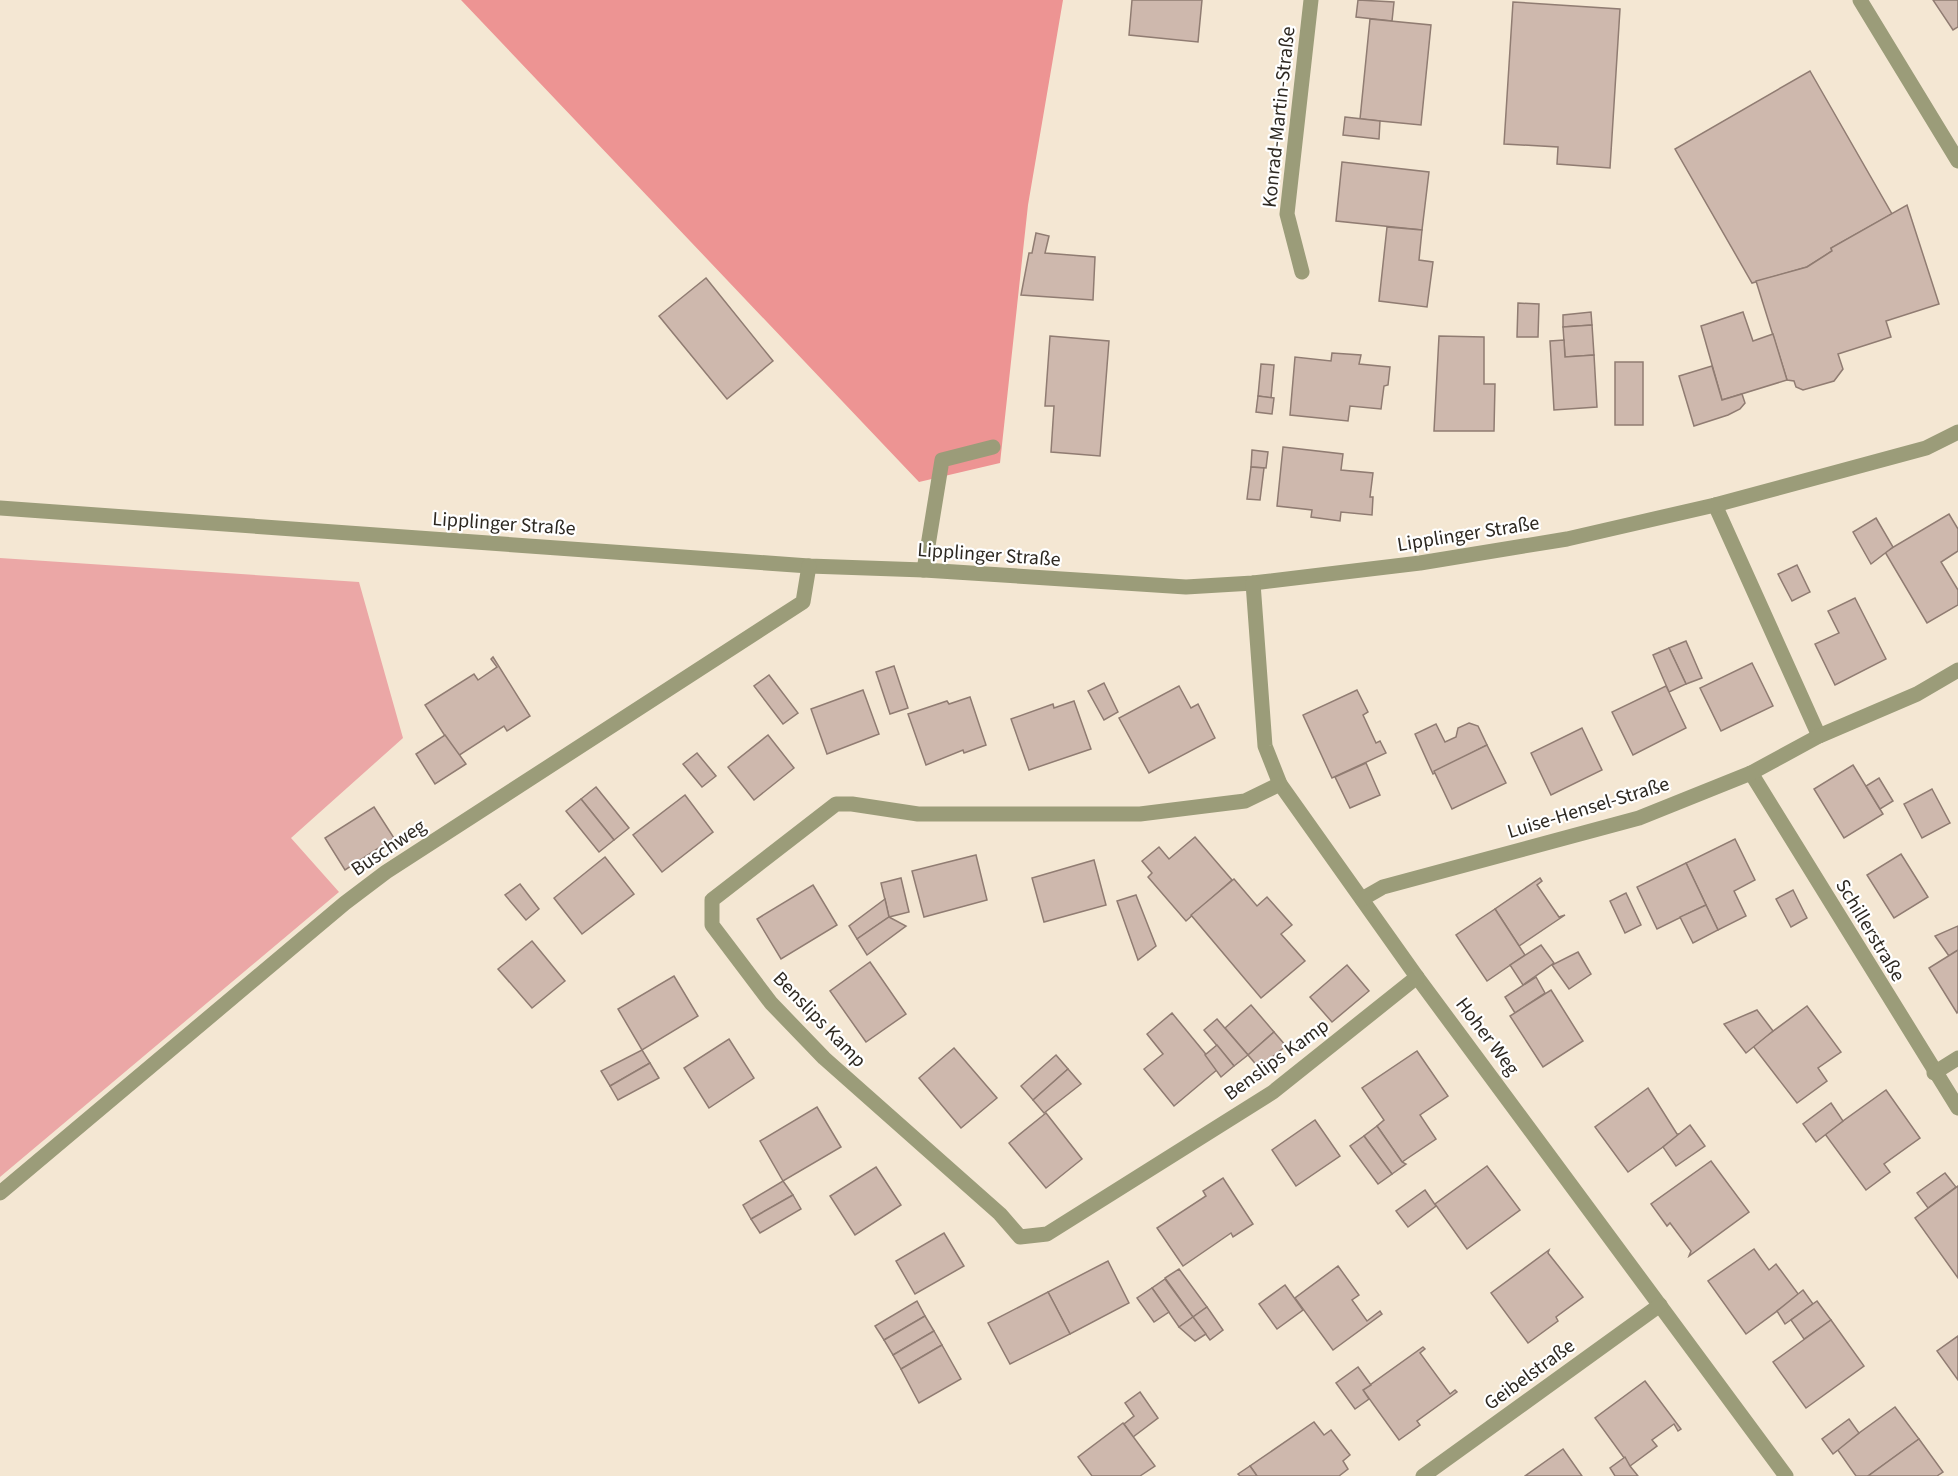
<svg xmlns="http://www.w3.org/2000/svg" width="1958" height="1476" viewBox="0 0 1958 1476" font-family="'Source Sans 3',sans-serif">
<rect width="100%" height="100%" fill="#f4e7d3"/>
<polygon fill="#eba7a6" points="0,558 359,582 403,738 291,838 339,892 0,1177"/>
<polygon fill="#ed9493" points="461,0 1063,0 1028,205 1000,463 919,482"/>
<g fill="#ceb8ad" stroke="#907c72" stroke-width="1.5">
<polygon points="1132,0 1202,0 1198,42 1129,35"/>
<polygon points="1358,0 1394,2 1392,21 1356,17"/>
<polygon points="1933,0 1958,0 1958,27 1953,30"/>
<polygon points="1513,2 1620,9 1610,168 1557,164 1558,147 1504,144"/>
<polygon points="1370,19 1431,25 1421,125 1360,119"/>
<polygon points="1810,71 1892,214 1831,248 1832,251 1807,267 1752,283 1675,149"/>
<polygon points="1345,117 1380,121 1379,139 1343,135"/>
<polygon points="1342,162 1429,172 1422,230 1336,221"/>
<polygon points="1907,205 1939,304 1886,321 1891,337 1838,354 1843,369 1834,381 1803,390 1796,387 1794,381 1787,380 1756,281 1807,267 1832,251 1831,248"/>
<polygon points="1387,227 1422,230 1419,260 1433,262 1427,307 1379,301"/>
<polygon points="1036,233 1049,236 1045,253 1095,257 1093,300 1021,295 1029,253 1032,253"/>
<polygon points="706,278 773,361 727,399 659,316"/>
<polygon points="1518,303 1539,304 1538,337 1517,337"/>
<polygon points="1591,312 1592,325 1563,327 1563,315"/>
<polygon points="1743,312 1753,341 1773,334 1787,380 1722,400 1701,326"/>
<polygon points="1592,325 1594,355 1565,357 1563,327"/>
<polygon points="1050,336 1109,341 1100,456 1051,452 1054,406 1045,406"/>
<polygon points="1439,336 1484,337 1484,384 1495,384 1494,431 1434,431"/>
<polygon points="1564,340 1565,357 1594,355 1597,407 1554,410 1550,341"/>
<polygon points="1332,353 1361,355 1359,364 1390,367 1388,385 1384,386 1381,409 1350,406 1348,421 1290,415 1295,357 1331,361"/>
<rect x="1615" y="362" width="28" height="63"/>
<polygon points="1261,364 1274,365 1271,398 1258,396"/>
<polygon points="1712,366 1722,400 1742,394 1745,403 1740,409 1728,415 1694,426 1679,376"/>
<polygon points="1258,396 1274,398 1272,414 1256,412"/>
<polygon points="1283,447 1343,454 1341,470 1373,473 1370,497 1373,497 1372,515 1341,512 1340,521 1311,517 1312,510 1277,506"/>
<polygon points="1252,450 1268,452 1266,468 1251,467"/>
<polygon points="1251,467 1264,468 1260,500 1247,499"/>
<polygon points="1949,514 1958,529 1958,551 1941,562 1958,590 1958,605 1927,623 1885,552"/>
<polygon points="1876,518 1893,547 1871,564 1853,532"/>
<polygon points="1797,565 1810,592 1792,601 1778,574"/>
<polygon points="1855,598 1886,659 1835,685 1815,644 1839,633 1828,611"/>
<polygon points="1686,641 1702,678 1686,684 1669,648"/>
<polygon points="1669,648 1686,684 1669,692 1653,655"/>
<polygon points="493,657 530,716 507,731 504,726 458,756 425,705 474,674 478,680 497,667 491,659"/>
<polygon points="1752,663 1773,706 1721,731 1700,688"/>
<polygon points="894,666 908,708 890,714 876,672"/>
<polygon points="769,675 798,713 783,724 754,686"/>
<polygon points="1104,683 1118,712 1104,720 1088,691"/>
<polygon points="1179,686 1191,708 1198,704 1215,738 1149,773 1119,718"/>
<polygon points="1666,686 1686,728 1633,755 1612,712"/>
<polygon points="863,690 879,734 827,754 811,709"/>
<polygon points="1357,690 1368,712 1363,715 1376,743 1380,741 1386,753 1332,778 1303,715"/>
<polygon points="970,697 986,745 964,753 963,750 926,765 908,714 947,701 949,704"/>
<polygon points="1074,701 1091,749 1029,770 1011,719 1053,704 1054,708"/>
<polygon points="1469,723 1478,726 1487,745 1433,774 1415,734 1436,724 1445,742 1456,737 1458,728"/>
<polygon points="1582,728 1602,770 1551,795 1531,753"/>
<polygon points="445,735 466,764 435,784 416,754"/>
<polygon points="768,735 794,768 754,800 728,767"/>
<polygon points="1487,745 1506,783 1452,809 1434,771"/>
<polygon points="697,753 716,776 702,787 683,764"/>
<polygon points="1366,763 1380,795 1350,808 1335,777"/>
<polygon points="1853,765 1883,814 1844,838 1814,789"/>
<polygon points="1879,778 1893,801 1880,809 1866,786"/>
<polygon points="596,787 629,828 614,840 581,799"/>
<polygon points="1932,789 1950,823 1922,838 1904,804"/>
<polygon points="685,795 713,832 662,872 633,835"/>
<polygon points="581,799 614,840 599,852 566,811"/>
<polygon points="374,807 394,838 345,870 325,838"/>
<polygon points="1195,837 1232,880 1186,921 1148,877 1152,873 1142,861 1159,847 1169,859"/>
<polygon points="1735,839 1755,880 1734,891 1746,916 1718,930 1686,863"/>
<polygon points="1901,854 1928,897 1894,918 1867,875"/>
<polygon points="976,855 987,900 924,917 912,871"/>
<polygon points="605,857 634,894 582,934 554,898"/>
<polygon points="1094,860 1106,905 1044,922 1032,878"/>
<polygon points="1686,863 1706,905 1657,929 1637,887"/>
<polygon points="901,878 909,912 889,917 881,883"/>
<polygon points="1540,878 1542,881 1537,885 1559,917 1565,915 1519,946 1495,909"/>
<polygon points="1234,879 1257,906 1267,897 1292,925 1281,934 1305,961 1261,998 1191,915"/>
<polygon points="520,884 539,909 526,920 505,895"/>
<polygon points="813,885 837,925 781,959 757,919"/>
<polygon points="1793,890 1807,918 1791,927 1776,899"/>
<polygon points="1626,893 1641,925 1625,933 1610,901"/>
<polygon points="1136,895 1156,946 1138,960 1117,901"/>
<polygon points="885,899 889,917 857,939 849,926"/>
<polygon points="1706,905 1718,930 1693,943 1680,917"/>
<polygon points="1495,909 1525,955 1487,981 1456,935"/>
<polygon points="889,917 906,926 867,955 857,939"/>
<polygon points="1958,926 1958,950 1949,956 1935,936"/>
<polygon points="532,941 565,981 532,1008 498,969"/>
<polygon points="1541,945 1554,963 1523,985 1510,965"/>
<polygon points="1958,950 1958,1012 1957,1013 1929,968"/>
<polygon points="1578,952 1591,974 1569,989 1552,965"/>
<polygon points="870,962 906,1014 866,1042 830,991"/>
<polygon points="1347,965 1369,991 1332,1022 1310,997"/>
<polygon points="674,976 698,1016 642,1050 618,1009"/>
<polygon points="1536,977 1545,993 1515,1013 1505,997"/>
<polygon points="1551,990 1583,1041 1543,1067 1510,1016"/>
<polygon points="1251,1005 1274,1032 1248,1055 1225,1028"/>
<polygon points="1807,1006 1841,1052 1818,1068 1827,1081 1797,1103 1753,1046"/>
<polygon points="1757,1010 1773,1031 1746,1053 1724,1024"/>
<polygon points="1172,1013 1218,1069 1174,1106 1144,1069 1163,1054 1147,1034"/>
<polygon points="1217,1019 1248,1055 1234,1066 1204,1030"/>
<polygon points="1274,1032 1286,1046 1259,1068 1248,1055"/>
<polygon points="729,1039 754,1078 709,1108 684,1068"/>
<polygon points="1217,1045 1234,1066 1221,1077 1205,1055"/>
<polygon points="954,1048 997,1098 961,1128 919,1078"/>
<polygon points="642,1050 650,1063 610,1086 601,1071"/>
<polygon points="1417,1051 1448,1096 1420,1115 1436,1139 1402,1162 1377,1126 1384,1120 1362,1088"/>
<polygon points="1056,1055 1068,1069 1033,1100 1021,1086"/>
<polygon points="650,1063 659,1078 618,1100 610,1086"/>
<polygon points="1068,1069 1081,1084 1044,1113 1033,1100"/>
<polygon points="1648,1088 1677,1134 1681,1134 1628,1172 1595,1127"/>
<polygon points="1886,1090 1920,1138 1884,1164 1890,1172 1866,1190 1825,1134"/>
<polygon points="1831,1103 1843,1121 1816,1142 1803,1124"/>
<polygon points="817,1107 841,1147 783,1181 760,1141"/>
<polygon points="1046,1113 1082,1159 1046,1188 1009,1143"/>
<polygon points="1315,1120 1340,1156 1296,1186 1272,1150"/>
<polygon points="1690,1125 1705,1146 1676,1166 1663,1147"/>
<polygon points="1377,1126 1402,1162 1406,1164 1392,1174 1364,1136"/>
<polygon points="1364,1136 1392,1174 1378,1184 1350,1146"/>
<polygon points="1711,1161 1749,1212 1689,1256 1691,1251 1670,1223 1667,1226 1651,1204"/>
<polygon points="1487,1166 1520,1210 1467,1249 1435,1204"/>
<polygon points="876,1167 901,1205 855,1235 830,1196"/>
<polygon points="1945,1173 1956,1187 1928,1208 1917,1193"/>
<polygon points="1223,1178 1253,1224 1233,1237 1231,1233 1183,1266 1157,1228 1206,1196 1203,1191"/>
<polygon points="783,1181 793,1195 751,1219 743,1205"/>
<polygon points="1958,1186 1958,1278 1915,1218"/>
<polygon points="1425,1190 1436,1206 1408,1227 1396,1211"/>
<polygon points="793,1195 801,1209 760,1233 751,1219"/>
<polygon points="944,1233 964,1266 915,1294 896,1261"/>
<polygon points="1754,1249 1769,1270 1776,1264 1799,1295 1746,1334 1708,1281"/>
<polygon points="1549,1250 1548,1253 1583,1297 1556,1317 1558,1321 1528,1343 1491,1293"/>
<polygon points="1108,1261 1129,1303 1070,1334 1048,1292"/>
<polygon points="1338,1266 1359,1295 1352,1300 1367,1321 1380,1311 1382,1314 1333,1350 1295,1298"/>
<polygon points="1179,1269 1207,1307 1193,1317 1165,1278"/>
<polygon points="1165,1279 1193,1317 1179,1327 1152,1288"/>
<polygon points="1285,1285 1303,1310 1277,1329 1259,1304"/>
<polygon points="1152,1288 1169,1312 1154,1322 1137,1298"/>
<polygon points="1803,1290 1813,1304 1785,1324 1777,1311"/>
<polygon points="1048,1292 1070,1334 1010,1364 988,1323"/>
<polygon points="917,1301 925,1316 884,1340 875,1326"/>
<polygon points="1817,1301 1831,1320 1804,1339 1791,1320"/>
<polygon points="1207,1307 1223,1330 1210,1340 1193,1317"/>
<polygon points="925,1316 934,1331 893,1355 884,1340"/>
<polygon points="1193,1317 1206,1334 1195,1341 1179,1327"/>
<polygon points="1831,1320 1864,1366 1806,1408 1773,1362"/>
<polygon points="934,1331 942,1345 901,1369 893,1355"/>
<polygon points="1958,1336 1958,1380 1937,1351"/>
<polygon points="942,1345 961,1379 919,1403 901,1369"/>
<polygon points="1423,1347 1425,1349 1420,1353 1450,1394 1455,1390 1457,1392 1417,1421 1420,1425 1399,1440 1363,1390"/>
<polygon points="1358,1367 1371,1385 1363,1390 1369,1399 1355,1409 1336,1383"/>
<polygon points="1645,1381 1681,1429 1678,1431 1674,1424 1652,1440 1657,1446 1630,1466 1595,1418"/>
<polygon points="1140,1392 1158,1418 1133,1437 1124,1424 1134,1416 1125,1403"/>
<polygon points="1895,1407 1919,1439 1868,1476 1856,1476 1837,1449"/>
<polygon points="1849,1419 1859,1433 1833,1454 1822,1439"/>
<polygon points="1314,1422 1324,1435 1331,1430 1350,1455 1343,1461 1348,1469 1339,1476 1257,1476 1250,1466"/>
<polygon points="1123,1423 1155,1466 1140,1476 1092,1476 1078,1457"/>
<polygon points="1919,1439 1943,1472 1937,1476 1868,1476"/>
<polygon points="1563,1449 1582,1476 1525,1476"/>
<polygon points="1625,1457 1630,1466 1638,1476 1615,1476 1610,1468"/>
<polygon points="1250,1466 1257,1476 1240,1476 1238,1474"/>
</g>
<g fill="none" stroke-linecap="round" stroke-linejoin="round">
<g stroke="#9b9c79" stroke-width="15">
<polyline points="1860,0 1958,161"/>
<polyline points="1302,272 1287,214 1311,0"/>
<polyline points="1715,505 1819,736"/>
<polyline points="0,508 809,566 924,570 1186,587 1253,583 1420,563 1567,539 1715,505 1926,448 1958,432"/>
<polyline points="924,570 942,460 993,447"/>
<polyline points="1253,583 1265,746 1280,784 1417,977 1786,1476"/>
<polyline points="1751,773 1958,1108"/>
<polyline points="1280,784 1245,801 1140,814 918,814 852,804 836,804 712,900 712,925 771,1003 824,1058 1000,1214 1020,1237 1047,1234 1273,1092 1417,977"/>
<polyline points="1362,899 1383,887 1639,818 1751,773 1819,736 1917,694 1958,670"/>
<polyline points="1934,1073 1958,1058"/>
<polyline points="0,1193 345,903 386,872 803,602 809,566"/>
<polyline points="1423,1476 1660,1305"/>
</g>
</g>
<g text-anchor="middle" stroke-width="4.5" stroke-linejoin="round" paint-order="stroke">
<g font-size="20" fill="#2d2821" stroke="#fff">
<text transform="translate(1278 117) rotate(-84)" y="7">Konrad-Martin-Straße</text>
<text transform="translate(504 523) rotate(4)" y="7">Lipplinger Straße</text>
<text transform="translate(1468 533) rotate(-9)" y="7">Lipplinger Straße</text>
<text transform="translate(989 554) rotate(4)" y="7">Lipplinger Straße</text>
<text transform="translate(1588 807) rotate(-17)" y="7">Luise-Hensel-Straße</text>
<text transform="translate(388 847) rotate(-34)" y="7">Buschweg</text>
<text transform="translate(1871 930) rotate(59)" y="7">Schillerstraße</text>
<text transform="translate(820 1019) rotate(46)" y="7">Benslips Kamp</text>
<text transform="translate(1488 1036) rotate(53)" y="7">Hoher Weg</text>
<text transform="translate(1276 1059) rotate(-36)" y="7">Benslips Kamp</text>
<text transform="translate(1529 1374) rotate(-36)" y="7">Geibelstraße</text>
</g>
</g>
</svg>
